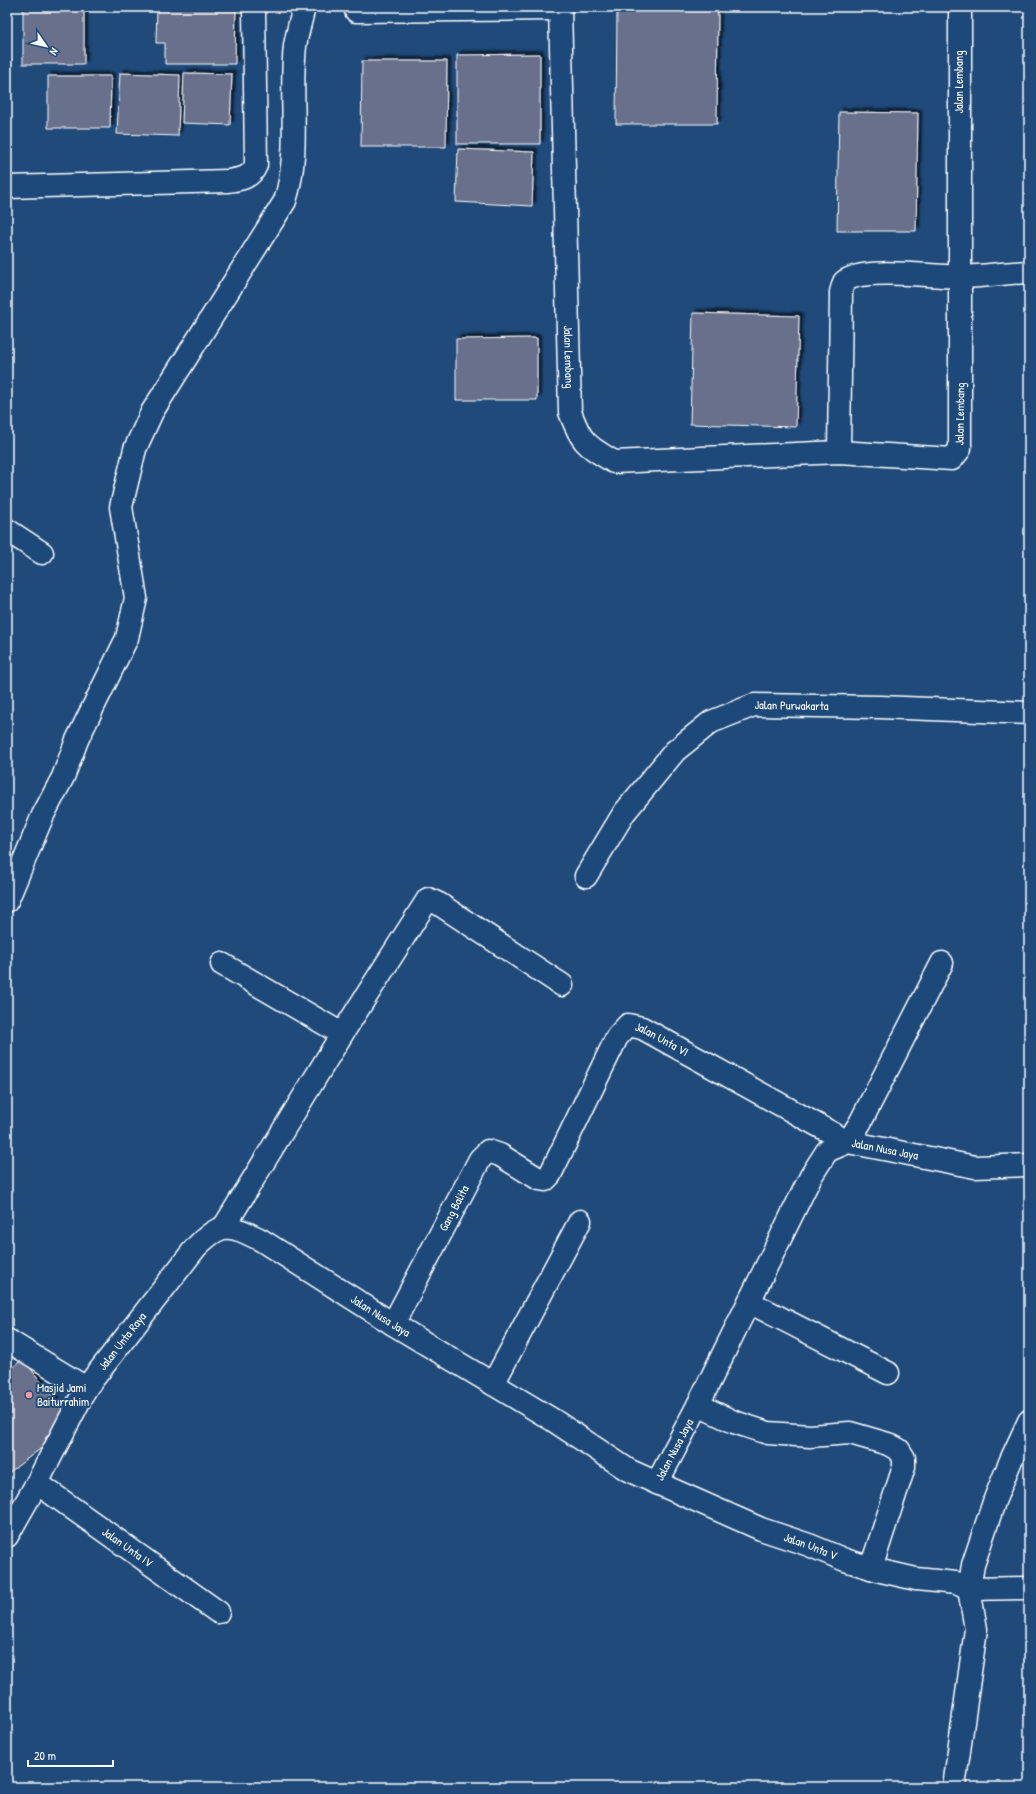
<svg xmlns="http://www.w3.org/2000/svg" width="1036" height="1794" viewBox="0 0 1036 1794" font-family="'Patrick Hand',sans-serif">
<defs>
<filter id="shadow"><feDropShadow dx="3.5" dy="-3.5" stdDeviation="1" flood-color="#0009"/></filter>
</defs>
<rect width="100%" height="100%" fill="#1f4a7a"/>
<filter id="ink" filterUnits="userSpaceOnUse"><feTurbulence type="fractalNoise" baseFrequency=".025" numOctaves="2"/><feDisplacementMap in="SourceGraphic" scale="8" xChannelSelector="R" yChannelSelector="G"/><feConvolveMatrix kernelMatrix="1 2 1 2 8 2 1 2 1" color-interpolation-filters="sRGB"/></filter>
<g filter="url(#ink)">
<g fill="#68708b" stroke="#fff" filter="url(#shadow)">
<rect x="23" y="7" width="61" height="57"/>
<polygon points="157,7 236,7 235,64 165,64 165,43 156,43"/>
<polygon points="617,7 718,7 717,124 616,124"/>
<polygon points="540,54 540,144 457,144 457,55"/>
<polygon points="362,61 447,61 446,147 361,147"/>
<polygon points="120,73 180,75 178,136 117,134"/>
<polygon points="184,73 232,74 230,125 182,123"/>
<polygon points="48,76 111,76 110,128 48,128"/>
<polygon points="839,112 918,113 916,231 837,231"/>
<polygon points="458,149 534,152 532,206 456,202"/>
<polygon points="693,313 799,316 796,427 690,424"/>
<polygon points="537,338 537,400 456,400 456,339"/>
<polygon points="23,1359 70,1419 45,1438 48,1443 7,1474 7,1372"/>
</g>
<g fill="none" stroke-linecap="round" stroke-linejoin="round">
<defs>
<g id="street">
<path id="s1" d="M560,7l10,405c12,32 16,33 44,50l225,-10 113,7 8,-10v-442"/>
<polyline points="356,11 560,9"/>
<path d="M7,187l221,-6c13,-2 23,-3 28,-16l-2,-158"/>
<path d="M839,452l2,-160 3,-10c16,-16 93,-5 118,-5 22,-1 45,-4 67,-5"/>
<polyline points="7,530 42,553"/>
<path id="s2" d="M586,876l38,-63 51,-62 36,-29 43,-17 126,2 149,6"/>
<path d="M7,901l36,-86 20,-38 14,-37 50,-102 9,-40 -15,-91 14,-58 17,-37 133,-211c16,-50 4,-104 10,-155 2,-13 6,-26 9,-39"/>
<polyline points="222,964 342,1034"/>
<polyline points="224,1227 342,1034 428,899 439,904 562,985"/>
<polyline points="749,1302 888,1373"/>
<path id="s3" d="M393,1324l87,-165 8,-8 12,4 39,24 6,1 5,-5 67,-138 11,-12 14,3 206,114 12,-19 82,-160"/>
<polyline points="493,1384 580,1221"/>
<polyline points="698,1405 734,1422 768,1433 810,1436 850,1433 888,1444 899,1450 904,1458 904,1467 871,1568"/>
<path id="s4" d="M37,1483l181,129"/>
<path id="s5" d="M657,1483l104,46 48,16 36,15 36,11 35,8 40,4 13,6 60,-1"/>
<polyline points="954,1787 976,1629 969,1589 973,1565 995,1499 1011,1460 1029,1421"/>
</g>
<g id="secondary">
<polyline points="7,1340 86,1388"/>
<path id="s6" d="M7,1536l30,-53 49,-95 110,-141c26,-26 33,-23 65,-7l132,84 160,96 75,50 29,13 41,-78 113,-229 16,-25 21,-9 127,25 54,-2"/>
</g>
</defs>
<use href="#street" stroke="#fff" stroke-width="25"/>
<use href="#secondary" stroke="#fff" stroke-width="25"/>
<use href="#street" stroke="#1f4a7a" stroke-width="22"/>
<use href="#secondary" stroke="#1f4a7a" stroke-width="22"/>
</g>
</g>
<circle fill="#ff9aa2" stroke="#1f4a7a" stroke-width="1.5" cx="29" cy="1395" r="4"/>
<g text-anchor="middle" stroke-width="4" stroke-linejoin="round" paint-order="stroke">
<g font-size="12" fill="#fff" stroke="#1f4a7a">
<text transform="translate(959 82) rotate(-90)" y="4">Jalan Lembang</text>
<text dy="4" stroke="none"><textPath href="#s1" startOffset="350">Jalan Lembang</textPath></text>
<text transform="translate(960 414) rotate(-89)" y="4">Jalan Lembang</text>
<text dy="4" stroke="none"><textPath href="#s2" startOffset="284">Jalan Purwakarta</textPath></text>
<text dy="4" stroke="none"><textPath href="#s3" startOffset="476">Jalan Unta VI</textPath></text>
<text dy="4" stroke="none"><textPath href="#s6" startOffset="1319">Jalan Nusa Jaya</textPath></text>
<text dy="4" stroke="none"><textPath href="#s3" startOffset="131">Gang Balita</textPath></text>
<text dy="4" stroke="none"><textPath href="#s6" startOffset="562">Jalan Nusa Jaya</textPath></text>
<text dy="4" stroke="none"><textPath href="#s6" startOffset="227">Jalan Unta Raya</textPath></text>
<text dy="4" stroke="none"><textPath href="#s6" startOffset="923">Jalan Nusa Jaya</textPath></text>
<text dy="4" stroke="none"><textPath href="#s4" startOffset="111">Jalan Unta IV</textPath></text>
<text dy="4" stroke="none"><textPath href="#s5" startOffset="166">Jalan Unta V</textPath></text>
</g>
<g font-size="12" fill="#fff" stroke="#1f4a7a" text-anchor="start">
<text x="37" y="1392">Masjid Jami<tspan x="37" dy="14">Baiturrahim</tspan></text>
</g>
</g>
<rect width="1036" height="1794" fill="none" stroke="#1f4a7a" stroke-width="24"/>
<rect x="12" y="12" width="1012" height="1770" fill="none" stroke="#fff" stroke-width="1.5" filter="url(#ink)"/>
<g transform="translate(46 46) rotate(124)" stroke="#1f4a7a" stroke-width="3" paint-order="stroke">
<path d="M0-3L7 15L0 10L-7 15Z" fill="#ffffff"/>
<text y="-6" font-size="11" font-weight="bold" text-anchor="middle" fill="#ffffff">N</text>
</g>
<path d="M28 1760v6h85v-6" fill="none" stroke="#ffffff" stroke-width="2"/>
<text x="34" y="1760" font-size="12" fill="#ffffff" stroke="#1f4a7a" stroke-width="3" paint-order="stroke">20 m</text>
</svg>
